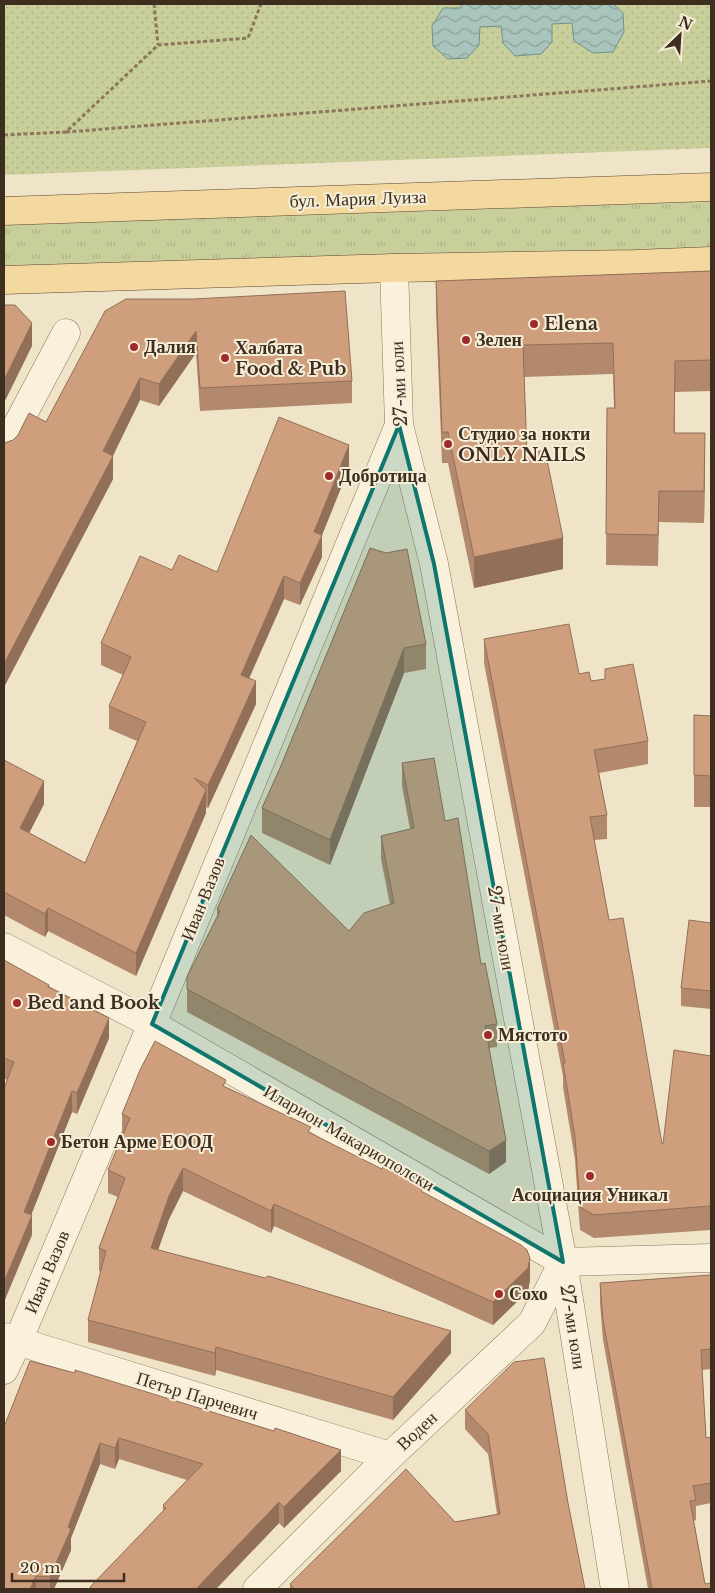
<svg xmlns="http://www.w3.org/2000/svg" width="715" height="1593" viewBox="0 0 715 1593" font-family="'Libre Baskerville',serif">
<defs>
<pattern id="grass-tufts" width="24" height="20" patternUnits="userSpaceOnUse" patternTransform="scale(1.25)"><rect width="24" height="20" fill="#c9cf9b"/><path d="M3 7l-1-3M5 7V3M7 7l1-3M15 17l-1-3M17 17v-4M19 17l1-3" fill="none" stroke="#aeb285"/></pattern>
<pattern id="park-dots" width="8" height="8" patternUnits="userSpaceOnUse" patternTransform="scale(1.25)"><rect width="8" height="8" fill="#c9cf9b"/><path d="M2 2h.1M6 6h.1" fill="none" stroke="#aeb285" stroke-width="1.8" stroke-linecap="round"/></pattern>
<pattern id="water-waves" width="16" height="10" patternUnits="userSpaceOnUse" patternTransform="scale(1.25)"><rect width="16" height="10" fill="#a9c4bc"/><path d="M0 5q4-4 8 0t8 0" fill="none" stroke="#8ba098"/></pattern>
</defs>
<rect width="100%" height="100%" fill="#f0e4c8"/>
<polygon fill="url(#grass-tufts)" points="711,184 711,254 4,278 4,211"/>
<polygon fill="url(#park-dots)" points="4,4 711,4 711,148 4,175"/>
<polygon fill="url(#water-waves)" stroke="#6f938a" points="461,4 613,4 623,13 624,32 613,52 593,53 574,41 572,23 552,24 552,42 541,54 515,56 503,43 501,26 480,27 479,45 467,58 448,59 433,46 432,26 443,8 461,8"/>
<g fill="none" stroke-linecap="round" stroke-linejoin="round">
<defs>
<g id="minor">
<polyline points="394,268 399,425 434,564 563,1262 615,1589"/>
<polyline points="4,450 66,333"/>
<polyline points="4,947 152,1024 563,1262 711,1258"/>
<polyline points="4,1337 390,1456"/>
<polyline points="4,1370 18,1341 152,1024 399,425"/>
<polyline points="257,1589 390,1456 532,1323 563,1262"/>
</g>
<g id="major">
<polyline points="4,211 711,187"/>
<polyline points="4,280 394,268 635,264 711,261"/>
</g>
</defs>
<use href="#minor" stroke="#8d765c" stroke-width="29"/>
<use href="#major" stroke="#5b4430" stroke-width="29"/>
<g stroke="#8d765c" stroke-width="3" stroke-dasharray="4 2.5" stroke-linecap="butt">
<polyline points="154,4 158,45"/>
<polyline points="66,132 711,81"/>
<polyline points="4,135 66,132 158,45 248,38 261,4"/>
</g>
<use href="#minor" stroke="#faf1dc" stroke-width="28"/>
<use href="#major" stroke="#f3d9a0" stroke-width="28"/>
</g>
<g fill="#b2896c">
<polygon points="711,271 711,391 675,392 675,433 705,464 704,523 659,522 658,566 606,565 607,408 614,408 613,374 524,377 527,454 563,569 474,588 448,463 442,463 436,312 436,281"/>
<polygon points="126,299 352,381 352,403 200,411 196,353 159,406 140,400 112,456 113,479 4,687 4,443 13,440 46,422"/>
<polygon points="349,468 322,535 322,557 300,605 284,599 249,678 256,704 208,808 206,807 206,813 136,976 48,931 45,937 4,915 4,760 44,804 29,833 85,863 137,741 109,729 109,706 123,675 101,665 101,643 172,570 217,572"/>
<polygon points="370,548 426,644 426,669 404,673 330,865 262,833 262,808 280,768"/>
<polygon points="484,639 579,674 591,681 648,741 648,764 599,773 607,815 607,839 594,840 609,920 662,1144 663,1144 711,1056 711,1230 594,1238 580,1230 575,1160 563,1087 563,1076 484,663"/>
<polygon points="694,715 711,716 711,807 694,807"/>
<polygon points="402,763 445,821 481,964 497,1024 497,1047 489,1048 506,1162 489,1174 187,1012 187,977 217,917 217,909 349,931 390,905 381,859 381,836 410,829 402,786"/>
<polygon points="711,923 711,1009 681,1006 681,988"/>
<polygon points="4,960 49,988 109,1038 77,1114 72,1112 31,1215 32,1235 7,1080 4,1078"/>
<polygon points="226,1087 311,1134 424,1193 530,1280 528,1291 493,1325 274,1226 271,1233 183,1191 169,1219 158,1250 451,1353 393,1420 216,1370 215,1376 88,1342 88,1320 101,1272 99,1271 99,1248 118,1197 108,1193 108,1170 122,1137 122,1114"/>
<polygon points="711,1275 711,1369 702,1370 706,1438 711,1437 711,1503 696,1506 696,1520 694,1521 705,1584 711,1589 648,1589 603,1340 600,1303 600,1283"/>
<polygon points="30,1361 341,1471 284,1528 279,1523 216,1589 90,1589 90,1587 163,1511 163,1505 187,1480 119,1459 115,1469 100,1464 71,1538 71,1550 54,1589 4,1589"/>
<polygon points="465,1410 568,1503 585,1589 290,1589 290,1584 455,1522 497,1514 488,1454 465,1429"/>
</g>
<g fill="#916f58">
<polygon points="32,323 32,346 4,403 4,380"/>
<polygon points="196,331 196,353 159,406 159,384"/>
<polygon points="140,378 140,400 111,460 113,456 113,479 4,687 4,664 103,451"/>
<polygon points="705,433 705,464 704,523 704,491"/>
<polygon points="349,445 349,468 322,535 322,557 300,605 300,583 314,532"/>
<polygon points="563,538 563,569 474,588 474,557"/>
<polygon points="284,576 284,599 241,697 241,675"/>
<polygon points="404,648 404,673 330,865 330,840"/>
<polygon points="256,681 256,704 208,808 208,785"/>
<polygon points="44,781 44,804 20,851 20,828"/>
<polygon points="206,790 206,813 136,976 136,953"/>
<polygon points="48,908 48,931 45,937 45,914"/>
<polygon points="109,1018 109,1038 77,1114 77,1093"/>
<polygon points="72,1091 72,1112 24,1233 24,1212"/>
<polygon points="506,1140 506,1162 489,1174 489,1151"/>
<polygon points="183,1168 183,1191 169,1219 151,1270 151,1248 169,1196"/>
<polygon points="274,1204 274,1226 271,1233 271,1211"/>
<polygon points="32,1215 32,1235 4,1302 4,1282"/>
<polygon points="530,1258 530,1280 528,1291 493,1325 493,1302"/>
<polygon points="451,1331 451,1353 393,1420 393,1397"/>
<polygon points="216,1347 216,1370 215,1376 215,1353"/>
<polygon points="119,1438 119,1459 115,1469 115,1448"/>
<polygon points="100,1443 100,1464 71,1538 71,1550 54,1589 50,1589 50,1577 68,1527"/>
<polygon points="341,1450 341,1471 284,1528 284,1507"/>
<polygon points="279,1502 279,1523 216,1589 196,1589"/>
<polygon points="36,1576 36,1589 30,1589"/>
</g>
<g fill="#cf9f7d" stroke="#916f58">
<polygon points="711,271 711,360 675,361 674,433 705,433 704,491 659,491 658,535 606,534 607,408 615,408 613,343 523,345 527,454 545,450 563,538 474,557 448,432 442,432 436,281"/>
<polygon points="345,291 352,381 200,388 196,331 159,384 140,378 103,451 113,456 4,664 4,443 13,440 18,435 29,413 46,422 105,311 126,299 194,299"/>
<polygon points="4,305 15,305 32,323 4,380"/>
<polygon points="279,417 349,445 314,532 322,535 300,583 284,576 241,675 256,681 222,756 208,785 194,778 206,790 136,953 48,908 45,914 4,892 4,760 44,781 20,828 85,863 146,722 109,706 131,657 101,643 140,556 172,570 179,555 217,572"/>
<polygon points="370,548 386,553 407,549 426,644 404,648 330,840 262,808 280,768"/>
<polygon points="569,624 579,674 589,672 591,681 605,679 605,669 633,664 648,741 594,750 607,815 590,817 609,920 623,918 662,1144 663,1144 674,1050 711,1056 711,1206 594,1215 580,1207 575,1137 563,1063 565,1063 484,639"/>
<polygon points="694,715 711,716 711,776 694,775"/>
<polygon points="434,758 445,821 458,818 481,964 485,963 497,1024 485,1026 506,1140 489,1151 187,989 187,977 220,911 217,909 251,835 349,931 364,913 394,903 381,836 414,828 402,763"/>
<polygon points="689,920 711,923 711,991 681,988"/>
<polygon points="4,960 49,985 48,987 109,1018 77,1093 72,1091 24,1212 32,1215 4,1282 4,1088 14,1062 4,1058"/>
<polygon points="155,1041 226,1080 223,1086 311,1127 308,1132 382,1169 386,1161 424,1186 421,1191 521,1245 527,1250 530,1258 528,1268 493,1302 274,1204 271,1211 183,1168 169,1196 151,1248 265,1278 268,1276 451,1331 393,1397 216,1347 215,1353 88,1320 106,1251 99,1248 125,1178 108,1170 130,1118 122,1114 140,1070"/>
<polygon points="711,1275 711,1349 701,1350 706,1438 711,1437 711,1483 693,1486 696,1500 690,1501 705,1584 711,1583 711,1589 652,1589 603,1320 600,1283"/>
<polygon points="544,1358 568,1503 585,1589 294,1589 290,1584 406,1469 455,1522 500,1514 488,1434 465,1410 514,1362"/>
<polygon points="30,1361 75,1373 75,1370 274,1431 275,1428 341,1450 284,1507 279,1502 196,1589 92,1589 90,1587 166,1508 163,1505 203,1464 119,1438 115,1448 100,1443 68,1527 71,1529 50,1577 36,1576 30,1589 4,1589 4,1427"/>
</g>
<path fill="#0f766e" fill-opacity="0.2" stroke="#0f766e" stroke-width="4" stroke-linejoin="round" d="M399,425l35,139 129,698 -411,-238z"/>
<g fill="#9e2a2b" stroke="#f7eed8" stroke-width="2">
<circle cx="534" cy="324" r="5"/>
<circle cx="466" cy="340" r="5"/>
<circle cx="134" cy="347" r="5"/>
<circle cx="225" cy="358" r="5"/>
<circle cx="448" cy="444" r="5"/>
<circle cx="329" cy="476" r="5"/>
<circle cx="17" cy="1003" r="5"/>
<circle cx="488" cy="1035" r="5"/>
<circle cx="51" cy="1142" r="5"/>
<circle cx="590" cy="1176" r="5"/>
<circle cx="499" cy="1294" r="5"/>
</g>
<g text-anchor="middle" stroke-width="4" stroke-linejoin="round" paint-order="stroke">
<g font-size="18" fill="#3d2e20" stroke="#f7eed8">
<text transform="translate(358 199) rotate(-2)" y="6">бул. Мария Луиза</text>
<text transform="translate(399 384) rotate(-93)" y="6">27-ми юли</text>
<text transform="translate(203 899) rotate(-68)" y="6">Иван Вазов</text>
<text transform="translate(501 928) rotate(80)" y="6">27-ми юли</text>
<text transform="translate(349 1138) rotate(30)" y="6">Иларион Макариополски</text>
<text transform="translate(47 1272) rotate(-67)" y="6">Иван Вазов</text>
<text transform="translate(573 1327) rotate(81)" y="6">27-ми юли</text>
<text transform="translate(197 1396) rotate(17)" y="6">Петър Парчевич</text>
<text transform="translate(417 1431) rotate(-43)" y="6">Воден</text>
</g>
<g font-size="18" font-weight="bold" fill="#3d2e20" stroke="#f7eed8" text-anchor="start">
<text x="544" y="330">Elena</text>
<text x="476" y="346">Зелен</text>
<text x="144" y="353">Далия</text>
<text x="235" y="354">Халбата<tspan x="235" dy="21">Food &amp; Pub</tspan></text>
<text x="458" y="440">Студио за нокти<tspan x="458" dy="21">ONLY NAILS</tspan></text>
<text x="339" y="482">Добротица</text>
<text x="27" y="1009">Bed and Book</text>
<text x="498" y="1041">Мястото</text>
<text x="61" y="1148">Бетон Арме ЕООД</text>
<text x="590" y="1201" text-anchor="middle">Асоциация Уникал</text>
<text x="509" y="1300">Сохо</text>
</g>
</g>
<rect width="715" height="1593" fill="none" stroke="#3d2e20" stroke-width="10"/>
<g transform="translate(680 35) rotate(25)" stroke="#f7eed8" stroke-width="4" paint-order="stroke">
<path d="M0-4L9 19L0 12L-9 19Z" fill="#3d2e20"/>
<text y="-8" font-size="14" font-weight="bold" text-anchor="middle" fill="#3d2e20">N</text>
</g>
<path d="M12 1573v8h112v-8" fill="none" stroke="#3d2e20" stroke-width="2.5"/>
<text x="20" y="1573" font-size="15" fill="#3d2e20" stroke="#f7eed8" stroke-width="4" paint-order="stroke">20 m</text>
</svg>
